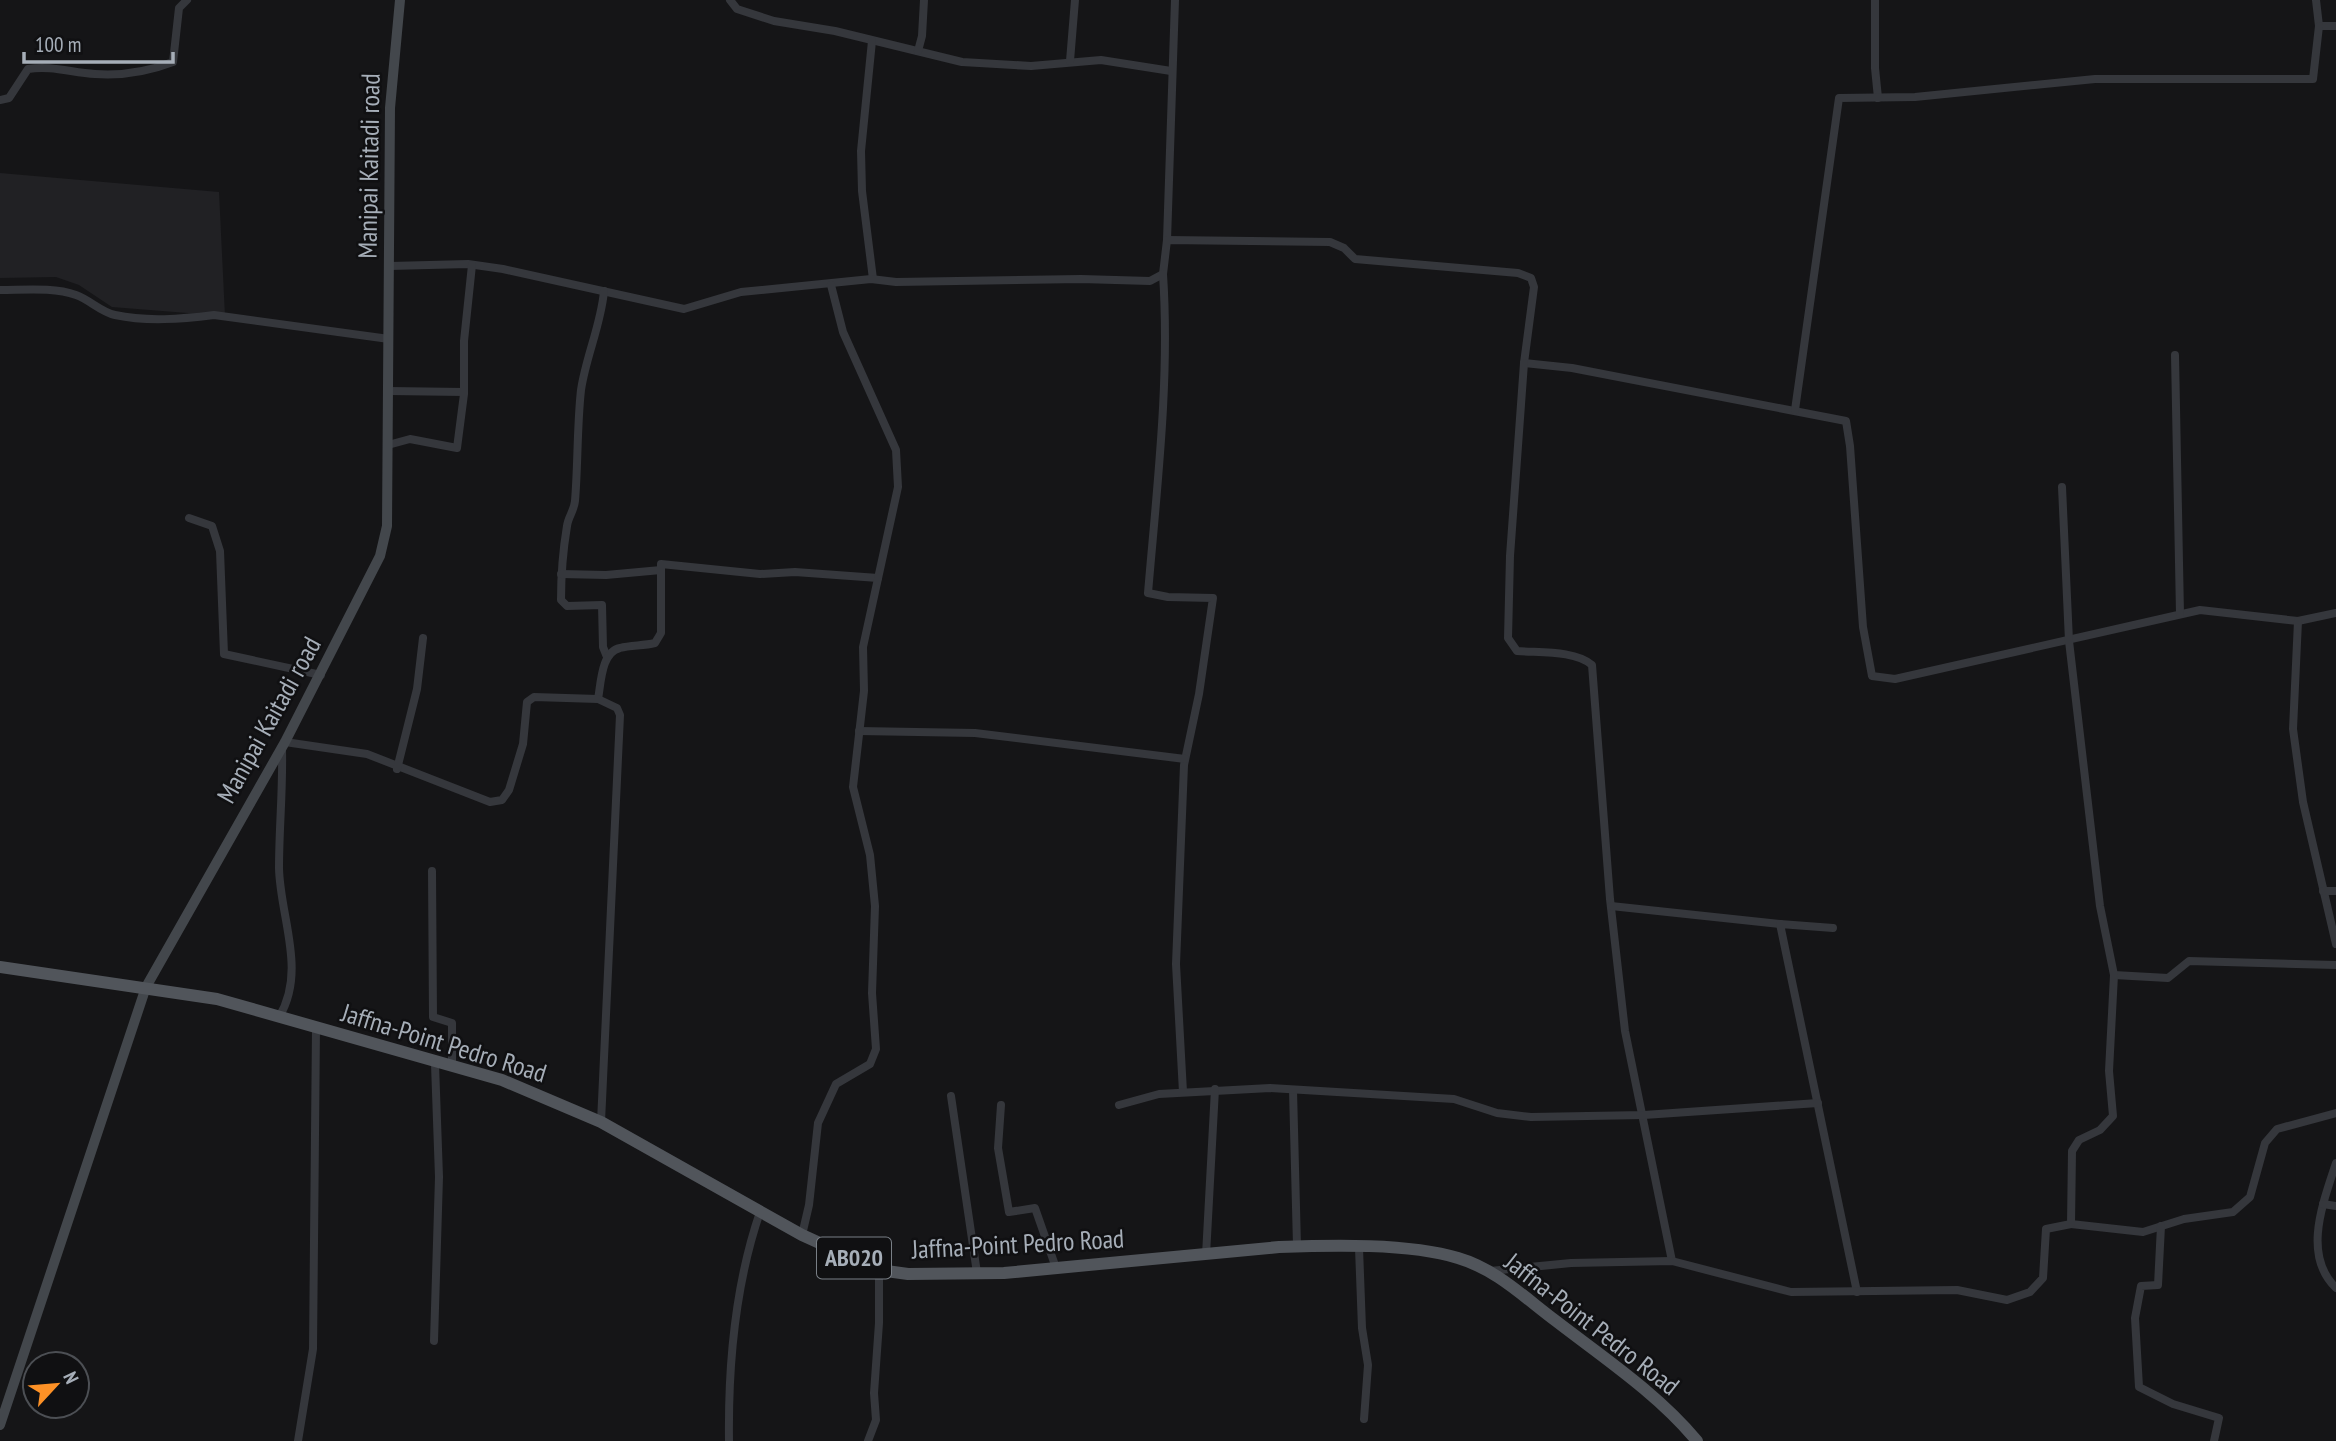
<svg xmlns="http://www.w3.org/2000/svg" width="2336" height="1441" viewBox="0 0 2336 1441" font-family="'PT Sans Narrow',sans-serif">
<rect width="100%" height="100%" fill="#151517"/>
<polygon fill="#212124" points="0,173 219,192 225,316 112,307 79,285 56,277 0,278"/>
<g fill="none" stroke-linecap="round" stroke-linejoin="round">
<g stroke="#35373c" stroke-width="8">
<polyline points="730,0 737,9 774,21 835,31 962,62 1031,66 1101,60 1171,71"/>
<polyline points="1875,0 1875,68 1878,98"/>
<polyline points="2316,0 2319,26 2336,26"/>
<polyline points="872,41 861,151 862,191 873,279"/>
<polyline points="918,51 922,36 924,0"/>
<polyline points="1070,61 1075,0"/>
<path d="M0,100l9,-2 19,-29c23,-4 45,4 67,5 28,2 52,-2 78,-12l6,-54 8,-8"/>
<polyline points="1167,240 1175,0"/>
<polyline points="390,266 468,264 503,269 684,309 741,292 871,279 896,282 1081,279 1150,281 1163,274 1167,240 1330,242 1344,248 1355,259 1518,273 1531,278 1534,287 1524,363 1572,368 1846,421 1850,446 1863,627 1872,676 1895,679 2200,610 2298,621 2336,613"/>
<path d="M1163,274c7,106 -6,212 -15,319l20,4 45,1 -14,96 -15,71 -8,199 7,128"/>
<path d="M0,290c24,0 54,-3 76,5 14,5 25,17 39,20 32,7 67,4 99,0l175,24"/>
<path d="M604,291c-3,34 -18,65 -23,99 -4,36 -3,75 -6,111 -1,10 -7,16 -8,25 -4,24 -6,50 -6,74l6,6 35,-1 1,42 4,10"/>
<polyline points="2175,355 2180,614"/>
<path d="M1524,363l-14,193 -2,82 9,13c22,2 58,-1 75,14l18,234 15,132 47,230"/>
<polyline points="389,391 464,392"/>
<polyline points="1795,410 1839,98 1915,97 2095,79 2313,79 2319,26"/>
<polyline points="388,445 410,439 457,448 464,394 464,341 472,265"/>
<polyline points="189,518 212,526 220,551 224,654 321,675"/>
<polyline points="561,574 606,575 661,570"/>
<polyline points="2298,621 2293,729 2303,802 2336,944"/>
<path d="M598,699c3,-15 3,-47 22,-51 11,-3 23,-2 35,-5l6,-10v-69l99,10 35,-2 83,6"/>
<polyline points="859,731 975,733 1185,759"/>
<polyline points="285,742 367,754 490,802 502,800 509,790 523,744 527,702 534,697 598,699 617,708 620,715 601,1122"/>
<polyline points="397,769 417,689 423,638"/>
<polyline points="432,871 433,1017 452,1023 452,1067"/>
<polyline points="2323,891 2336,891"/>
<polyline points="1611,906 1780,924"/>
<polyline points="1833,928 1780,924 1857,1292"/>
<polyline points="2114,975 2168,978 2189,961 2336,965"/>
<path d="M279,1017c28,-46 1,-100 0,-149 0,-39 4,-79 3,-118"/>
<polyline points="1293,1090 1297,1246"/>
<polyline points="951,1096 977,1273"/>
<polyline points="1001,1105 998,1148 1009,1212 1035,1208 1056,1268"/>
<polyline points="1119,1105 1159,1094 1270,1088 1454,1099 1497,1113 1531,1117 1644,1115 1818,1103"/>
<path d="M2336,1163c-13,40 -34,92 0,125"/>
<polyline points="2323,1204 2336,1206"/>
<polyline points="2071,1224 2143,1232 2184,1219 2233,1212 2250,1197 2265,1143 2277,1129 2336,1113"/>
<polyline points="2161,1226 2158,1285 2141,1286 2135,1318 2139,1387 2173,1404 2219,1418 2214,1441"/>
<polyline points="802,1235 809,1205 818,1123 836,1084 870,1064 876,1049 872,993 875,906 870,855 853,787 864,691 863,647 898,487 896,450 843,332 831,285"/>
<polyline points="1359,1248 1362,1328 1368,1365 1364,1419"/>
<polyline points="1206,1255 1215,1089"/>
<polyline points="1490,1271 1571,1263 1672,1261 1791,1292 1957,1290 2007,1300 2030,1292 2043,1278 2046,1229 2071,1224 2072,1151 2079,1140 2100,1130 2113,1116 2109,1071 2114,975 2100,906 2069,641 2062,487"/>
<polyline points="434,1341 439,1177 435,1064"/>
<polyline points="298,1441 313,1349 316,1027"/>
<path d="M729,1441c-1,-77 6,-156 31,-229"/>
<polyline points="868,1441 876,1420 874,1393 879,1323 879,1270"/>
</g>
<polyline stroke="#43474c" stroke-width="10" points="0,1425 146,987 285,742 380,556 387,526 390,108 400,0"/>
<path stroke="#51555b" stroke-width="12" d="M0,967l217,32 285,81 99,42 201,113 77,35 29,4 96,-1 275,-26c52,-2 130,-4 179,11 38,11 67,40 98,63 48,37 102,73 141,120"/>
</g>
<g text-anchor="middle" stroke-width="5" stroke-linejoin="round" paint-order="stroke">
<rect fill="#101012" stroke="#797f86" stroke-width="2" x="817" y="1237.5" width="74" height="41" rx="5"/>
<g font-size="24" font-weight="bold" fill="#a6aeb8">
<text x="854" y="1266">AB020</text>
</g>
<g font-size="26" fill="#a6aeb8" stroke="#101012">
<text transform="translate(369 166) rotate(-89)" y="9">Manipai Kaitadi road</text>
<text transform="translate(269 720) rotate(-61)" y="9">Manipai Kaitadi road</text>
<text transform="translate(444 1043) rotate(17)" y="9">Jaffna-Point Pedro Road</text>
<text transform="translate(1018 1244) rotate(-3)" y="9">Jaffna-Point Pedro Road</text>
<text transform="translate(1592 1324) rotate(38)" y="9">Jaffna-Point Pedro Road</text>
</g>
</g>
<g transform="translate(56 1385) rotate(64)"><circle r="33" fill="#101012" stroke="#4c4f54" stroke-width="2"/>
<path d="M0-5L12 26L0 18L-12 26Z" fill="#fd9126"/>
<text y="-10" font-size="19" font-weight="bold" text-anchor="middle" fill="#a6aeb8">N</text>
</g>
<path d="M24 52v10h149v-10" fill="none" stroke="#a6aeb8" stroke-width="3.5"/>
<text x="35" y="52" font-size="21" fill="#a6aeb8" stroke="#101012" stroke-width="5" paint-order="stroke">100 m</text>
</svg>
